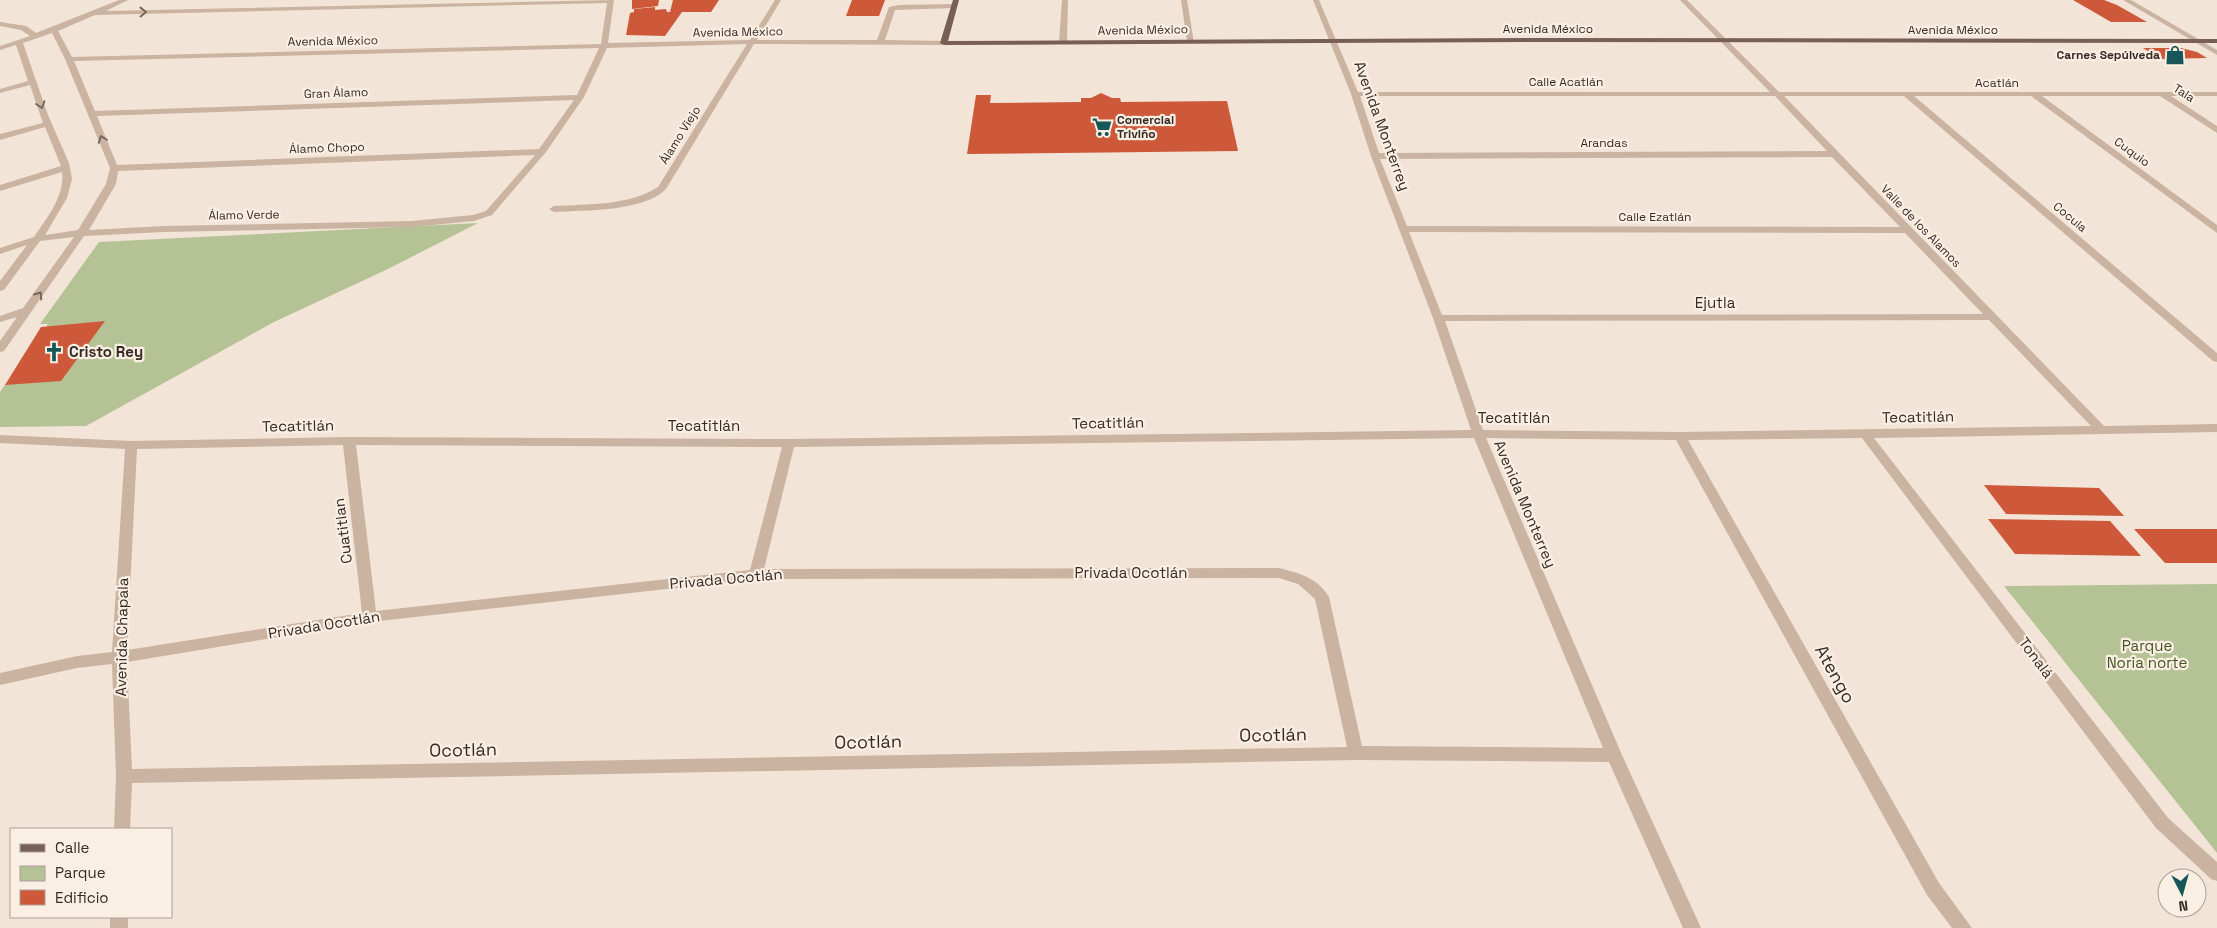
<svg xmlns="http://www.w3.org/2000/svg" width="2217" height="928" viewBox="0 0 2217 928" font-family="'Space Grotesk',sans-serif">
<rect width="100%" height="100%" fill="#f2e4d7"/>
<g fill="#b5c296">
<polygon points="478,223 388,269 274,322 86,426 0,427 0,392 48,324 40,324 99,242"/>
<polygon points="2217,584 2217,853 2004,586"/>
</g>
<g fill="#ce583a">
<polygon points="632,0 659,0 658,6 632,9"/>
<polygon points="673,0 719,0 711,12 682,12 665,36 626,35 630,13 634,12 634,9 655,7 655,10 666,9 667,12 670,12"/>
<polygon points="852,0 885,0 879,16 846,16"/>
<polygon points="2073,0 2104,0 2117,5 2147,22 2111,22"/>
<polygon points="2143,48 2181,48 2197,52 2207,58 2161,59"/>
<polygon points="1101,93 1112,98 1120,98 1121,102 1227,101 1238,151 967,154 976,95 991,95 990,103 1081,102 1081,98 1091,98"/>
<polygon points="105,321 61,381 5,385 41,327"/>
<polygon points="1984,485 2099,488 2124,516 2006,514"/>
<polygon points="1988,519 2110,521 2141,556 2015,554"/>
<polygon points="2134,529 2217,529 2217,563 2165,563"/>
</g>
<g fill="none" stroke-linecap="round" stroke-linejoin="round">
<g fill="#cbb3a2" fill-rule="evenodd">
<path d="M119,0h9l-22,11 508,-11 -6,43 142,-3 25,-40h6l-24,40h120l12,-33 10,-2 55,-1 4,2 -4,2 -59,2 -10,30 62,1 1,2 -4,2 -190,-1 -88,145c-22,23 -82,21 -112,23l-5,-3 5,-3c34,-2 74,0 104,-19l89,-143 -140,4 -23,49 -38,55 -54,63 -18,6 -62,6 -248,5 -80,4 -80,115 -4,1v-11l17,-24 -17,5v-6l23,-8 51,-71 -34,4 -36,49 -4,1v-10l27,-36 -27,9v-6l34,-11c13,-19 31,-41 28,-65l-62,19v-6l61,-19 -16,-39 -45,13v-6l43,-11 -13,-38 -30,8v-4l28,-8 -12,-36 -16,5v-4l30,-10 -9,-6 -21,-4v-4l26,4 10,7zM607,3l-6,41 -529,13 -14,-26 37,-16zM52,33l13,26 45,109 -4,16 -28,46 -33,5 22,-37 5,-19 -3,-16 -21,-48 -25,-72zM599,48l-22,47 -482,16 -21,-50zM574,100l-35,49 -422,16 -20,-49zM535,155l-49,56 -13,4 -61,6 -248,5 -75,4 27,-46 2,-13z"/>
<polygon points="1062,0 1068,0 1067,42 1063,44 1059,42"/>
<polygon points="1181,0 1187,0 1194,43 1187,41"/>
<path d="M1313,0h6l39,92h412l-90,-92h7l92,92h438v4h-46l46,30v7l-57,-37h-118l175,129v8l-186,-137h-117l303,257v9l-4,-1 -309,-265h-120l320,330 113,-2v8l-343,6 294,380 49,44v19l-6,-2 -55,-51 -294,-390 -174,2 251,443 33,45h-20l-25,-33 -251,-455 -190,-2 136,317 79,173h-18l-74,-166 -253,-2 -1224,23 -2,46h-16l2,-53 -4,-112 -35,4 -77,17v-12l77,-17 35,-4 13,-203 -125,-6v-8l131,6 218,-4 440,2 682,-9 -38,-112 -62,-162 -20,-62zM1360,96h415l52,55 -448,2zM1832,157l68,70 -493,-1 -27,-67zM1409,232l496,1 78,81 -541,1zM1989,320l102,106 -411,6 -197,-2 -38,-109zM1474,438l129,310 -241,-2 -33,-149c-11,-19 -30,-24 -50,-29l-515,1 30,-122zM343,445l19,168 -235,37 10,-201zM356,445l426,2 -32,123 -374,41zM1279,578l19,6 17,15 32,148 -1215,22 -5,-107 243,-40 386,-43z"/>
<polygon points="2123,0 2131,0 2217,50 2217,55"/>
<rect x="110" y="917" width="18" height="11"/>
</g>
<polygon fill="#785f55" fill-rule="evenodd" points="953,0 959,0 948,41 1539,38 2217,39 2217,43 1539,42 944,45 940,43"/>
</g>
<defs><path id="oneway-chevron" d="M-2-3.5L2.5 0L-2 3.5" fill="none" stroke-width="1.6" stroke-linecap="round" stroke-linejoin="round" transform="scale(1.25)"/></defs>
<g stroke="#78685d">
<use href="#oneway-chevron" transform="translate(143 12) rotate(-1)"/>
<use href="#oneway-chevron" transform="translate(41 105) rotate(72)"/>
<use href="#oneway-chevron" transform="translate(102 139) rotate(-111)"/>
<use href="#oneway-chevron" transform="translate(39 295) rotate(-55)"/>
</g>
<defs>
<symbol id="shop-bare" viewBox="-9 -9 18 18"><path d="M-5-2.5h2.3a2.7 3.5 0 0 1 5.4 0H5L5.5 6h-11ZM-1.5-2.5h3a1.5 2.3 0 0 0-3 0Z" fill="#185759" stroke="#faefe3" stroke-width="2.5" paint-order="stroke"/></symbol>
<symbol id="supermarket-bare" viewBox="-9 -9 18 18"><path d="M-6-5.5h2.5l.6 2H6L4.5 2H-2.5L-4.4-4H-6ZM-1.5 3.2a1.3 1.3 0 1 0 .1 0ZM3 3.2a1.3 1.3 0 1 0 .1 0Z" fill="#185759" stroke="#faefe3" stroke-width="2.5" paint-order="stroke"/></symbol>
<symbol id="church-bare" viewBox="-9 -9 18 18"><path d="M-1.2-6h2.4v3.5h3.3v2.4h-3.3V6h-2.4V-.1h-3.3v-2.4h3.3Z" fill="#185759" stroke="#faefe3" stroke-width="2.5" paint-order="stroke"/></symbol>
</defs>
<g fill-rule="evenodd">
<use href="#shop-bare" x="2161" y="41" width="28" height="28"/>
<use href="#supermarket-bare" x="1088" y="113" width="28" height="28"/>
<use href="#church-bare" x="40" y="338" width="28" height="28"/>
</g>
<g text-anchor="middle" stroke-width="4.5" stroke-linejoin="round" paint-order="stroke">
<g font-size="12" fill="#352a25" stroke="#faefe3">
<text x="1548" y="33">Avenida México</text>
<text transform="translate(1143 30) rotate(-1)" y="4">Avenida México</text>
<text x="1953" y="34">Avenida México</text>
<text transform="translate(738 32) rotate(-1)" y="4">Avenida México</text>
<text transform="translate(333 41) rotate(-1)" y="4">Avenida México</text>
<text x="1566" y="86">Calle Acatlán</text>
<text x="1997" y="87">Acatlán</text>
<text transform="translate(336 93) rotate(-2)" y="4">Gran Álamo</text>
<text transform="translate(2184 93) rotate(33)" y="4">Tala</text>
<text transform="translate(680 135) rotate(-58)" y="4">Álamo Viejo</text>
<text x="1604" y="147">Arandas</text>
<text transform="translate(327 148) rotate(-2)" y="4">Álamo Chopo</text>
<text transform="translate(2132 152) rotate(36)" y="4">Cuquio</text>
<text transform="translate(244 215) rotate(-1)" y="4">Álamo Verde</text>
<text x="1655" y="221">Calle Ezatlán</text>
<text transform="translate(2070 217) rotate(40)" y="4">Cocula</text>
<text transform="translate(1921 226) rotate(46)" y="4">Valle de los Alamos</text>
</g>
<g font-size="12" font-weight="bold" fill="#352a25" stroke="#faefe3" text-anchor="end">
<text x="2160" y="59">Carnes Sepúlveda</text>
<text x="1117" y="124" text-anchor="start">Comercial<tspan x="1117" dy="14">Triviño</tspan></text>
</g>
<g font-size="15" fill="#352a25" stroke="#faefe3">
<text transform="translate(1382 126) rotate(70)" y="5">Avenida Monterrey</text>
<text x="1715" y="308">Ejutla</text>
<text transform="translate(1918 417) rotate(-1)" y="5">Tecatitlán</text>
<text x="1514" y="423">Tecatitlán</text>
<text transform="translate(1108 423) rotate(-1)" y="5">Tecatitlán</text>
<text transform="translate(298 426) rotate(-1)" y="5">Tecatitlán</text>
<text x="704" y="431">Tecatitlán</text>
<text transform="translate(1525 504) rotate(67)" y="5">Avenida Monterrey</text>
<text transform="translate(343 531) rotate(-97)" y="5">Cuatitlan</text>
<text x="1131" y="578">Privada Ocotlán</text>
<text transform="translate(726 579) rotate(-5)" y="5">Privada Ocotlán</text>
<text transform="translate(324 625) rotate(-9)" y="5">Privada Ocotlán</text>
<text transform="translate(122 637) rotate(-89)" y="5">Avenida Chapala</text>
<text transform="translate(2036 658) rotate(53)" y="5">Tonalá</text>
</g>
<g font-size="15" font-weight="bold" fill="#352a25" stroke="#faefe3" text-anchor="start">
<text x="69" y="357">Cristo Rey</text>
</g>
<g font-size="15" fill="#465527" stroke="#faefe3">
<text x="2147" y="651">Parque<tspan x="2147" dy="17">Noria norte</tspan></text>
</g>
<g font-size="18" fill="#352a25" stroke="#faefe3">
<text transform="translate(1835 674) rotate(61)" y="6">Atengo</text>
<text transform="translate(1273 735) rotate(-1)" y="6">Ocotlán</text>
<text transform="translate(868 742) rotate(-1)" y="6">Ocotlán</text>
<text transform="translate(463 750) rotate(-1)" y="6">Ocotlán</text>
</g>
</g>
<rect x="10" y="828" width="162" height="90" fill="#faefe3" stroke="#aba097"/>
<rect x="20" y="844" width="25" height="8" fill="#785f55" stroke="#aba097"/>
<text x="55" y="853" font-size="15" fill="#352a25">Calle</text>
<rect x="20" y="866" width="25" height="15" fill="#b5c296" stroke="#aba097"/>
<text x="55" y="878" font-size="15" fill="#352a25">Parque</text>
<rect x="20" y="890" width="25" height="15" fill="#ce583a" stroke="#aba097"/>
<text x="55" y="903" font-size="15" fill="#352a25">Edificio</text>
<g transform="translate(2182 893) rotate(174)"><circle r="24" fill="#faefe3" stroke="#aba097"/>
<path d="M0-4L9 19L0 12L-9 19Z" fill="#185759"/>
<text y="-8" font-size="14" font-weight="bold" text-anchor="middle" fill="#352a25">N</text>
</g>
</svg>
